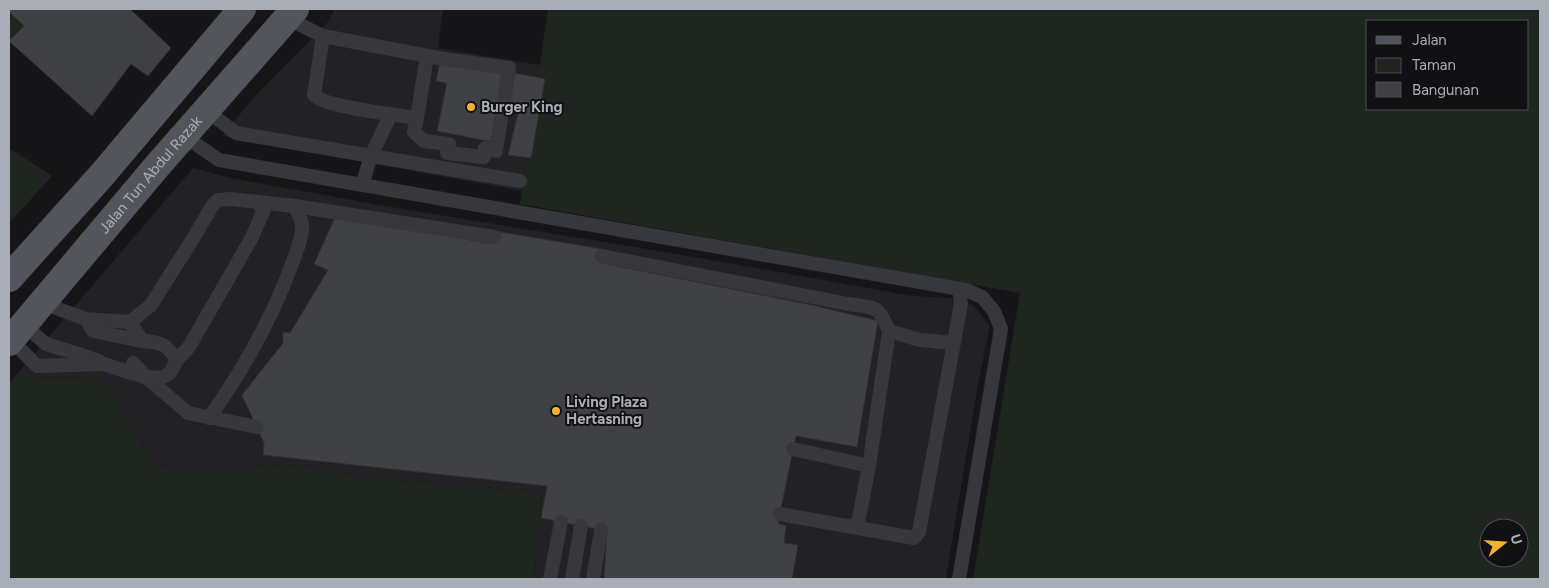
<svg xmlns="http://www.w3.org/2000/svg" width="1549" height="588" viewBox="0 0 1549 588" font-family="Figtree,sans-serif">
<rect width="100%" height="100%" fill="#161618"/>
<g fill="#222225">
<polygon points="335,9 443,9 438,48 540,65 522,191 222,136 256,95 327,23"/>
<polygon points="193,168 231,178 380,205 695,257 912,296 953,298 973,305 990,326 977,390 946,579 534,579 542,492 361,477 298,464 205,470 155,466 100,377 15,376"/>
</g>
<g fill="#1e261f" fill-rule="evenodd">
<path d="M548,9h992v570h-567l47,-286 -500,-89zM1368,21h160v88h-160zM1489,528h30v30h-30z"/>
<polygon points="9,12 24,26 9,41"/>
<polygon points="9,148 52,176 9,223"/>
<polygon points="15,376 100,377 155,466 205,470 298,464 361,477 542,492 534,579 9,579 9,383"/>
</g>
<g fill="#404145" stroke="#303034">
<polygon points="9,9 130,9 171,48 148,76 131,64 92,116 9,41 24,26 9,12"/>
<polygon points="440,62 506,74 493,142 437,131 447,83 436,81"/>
<polygon points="515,73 545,79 531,158 508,155 518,113 508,111"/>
<polygon points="337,213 399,227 492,244 495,231 602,249 602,263 812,305 878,321 857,447 796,436 778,523 786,526 784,543 798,545 792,579 604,579 607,531 541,518 547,486 263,455 264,443 242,395 283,343 283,332 290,333 328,270 314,264"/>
</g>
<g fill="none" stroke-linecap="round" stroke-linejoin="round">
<g stroke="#37383d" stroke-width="14">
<path d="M286,18l37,18 121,23 65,9 -13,83 -11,-3 -1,9 -37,-4 2,-9 -25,-3 -10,-9 3,-14c-19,-3 -93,-11 -103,-23l9,-59"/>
<polyline points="206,110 236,133 520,181"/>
<polyline points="417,118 427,56"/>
<polyline points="184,136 219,160 966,290 982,297 994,311 1001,329 959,579"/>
<polyline points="362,185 371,156 391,114"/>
<path d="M602,256l246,48c27,4 30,0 41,27l31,9 33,3"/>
<polyline points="42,303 86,319 130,322 151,305 194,237 212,206 218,200 230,199 295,206 494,237"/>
<polyline points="86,319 93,331 142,341"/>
<path d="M130,322l12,19c19,1 24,3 35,19"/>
<polyline points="24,325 46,344 82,355 99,361"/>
<polyline points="11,340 37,366 104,364 131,373 146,377 188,413 257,427"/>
<polyline points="133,363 146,377 161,378 170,373 177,360 189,347 251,239 264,210 257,202"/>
<path d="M209,418c34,-48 64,-101 84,-157 4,-12 10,-24 9,-37 -1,-6 -5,-12 -7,-18"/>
<polyline points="793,449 869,466 889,331"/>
<polyline points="780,514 914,538 919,532 961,304 959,289"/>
<polyline points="857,528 869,466"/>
<polyline points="550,579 561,522"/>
<polyline points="572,579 581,526"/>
<polyline points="593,579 601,530"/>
</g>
<g stroke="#53555c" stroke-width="28">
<polyline points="9,278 101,176 242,9"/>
<path id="s1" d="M9,342l149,-177 137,-156"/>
</g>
</g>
<g fill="#f2b134" stroke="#111113" stroke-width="2">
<circle cx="471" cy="107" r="5"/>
<circle cx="556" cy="411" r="5"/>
</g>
<g text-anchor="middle" stroke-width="4" stroke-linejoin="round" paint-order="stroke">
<g font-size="15" font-weight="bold" fill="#a8adb8" stroke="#111113" text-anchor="start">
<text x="481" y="112">Burger King</text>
<text x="566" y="407">Living Plaza<tspan x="566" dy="17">Hertasning</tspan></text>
</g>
<g font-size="15" fill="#a8adb8" stroke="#111113">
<text dy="5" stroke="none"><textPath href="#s1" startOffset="219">Jalan Tun Abdul Razak</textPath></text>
</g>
</g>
<rect width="1549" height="588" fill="none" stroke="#a8adb8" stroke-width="20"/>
<rect x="1366" y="20" width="162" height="90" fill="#111113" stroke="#4d4f55"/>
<rect x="1376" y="36" width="25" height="8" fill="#53555c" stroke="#4d4f55"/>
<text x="1412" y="45" font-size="15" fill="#a8adb8">Jalan</text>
<rect x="1376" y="58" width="25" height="15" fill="#1e261f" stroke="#4d4f55"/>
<text x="1412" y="70" font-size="15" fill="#a8adb8">Taman</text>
<rect x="1376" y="82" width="25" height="15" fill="#404145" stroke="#4d4f55"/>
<text x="1412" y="95" font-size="15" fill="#a8adb8">Bangunan</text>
<g transform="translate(1504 543) rotate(73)"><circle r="24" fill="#111113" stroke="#4d4f55"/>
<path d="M0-4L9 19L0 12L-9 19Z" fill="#f2b134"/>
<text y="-8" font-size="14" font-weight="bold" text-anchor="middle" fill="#a8adb8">U</text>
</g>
</svg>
